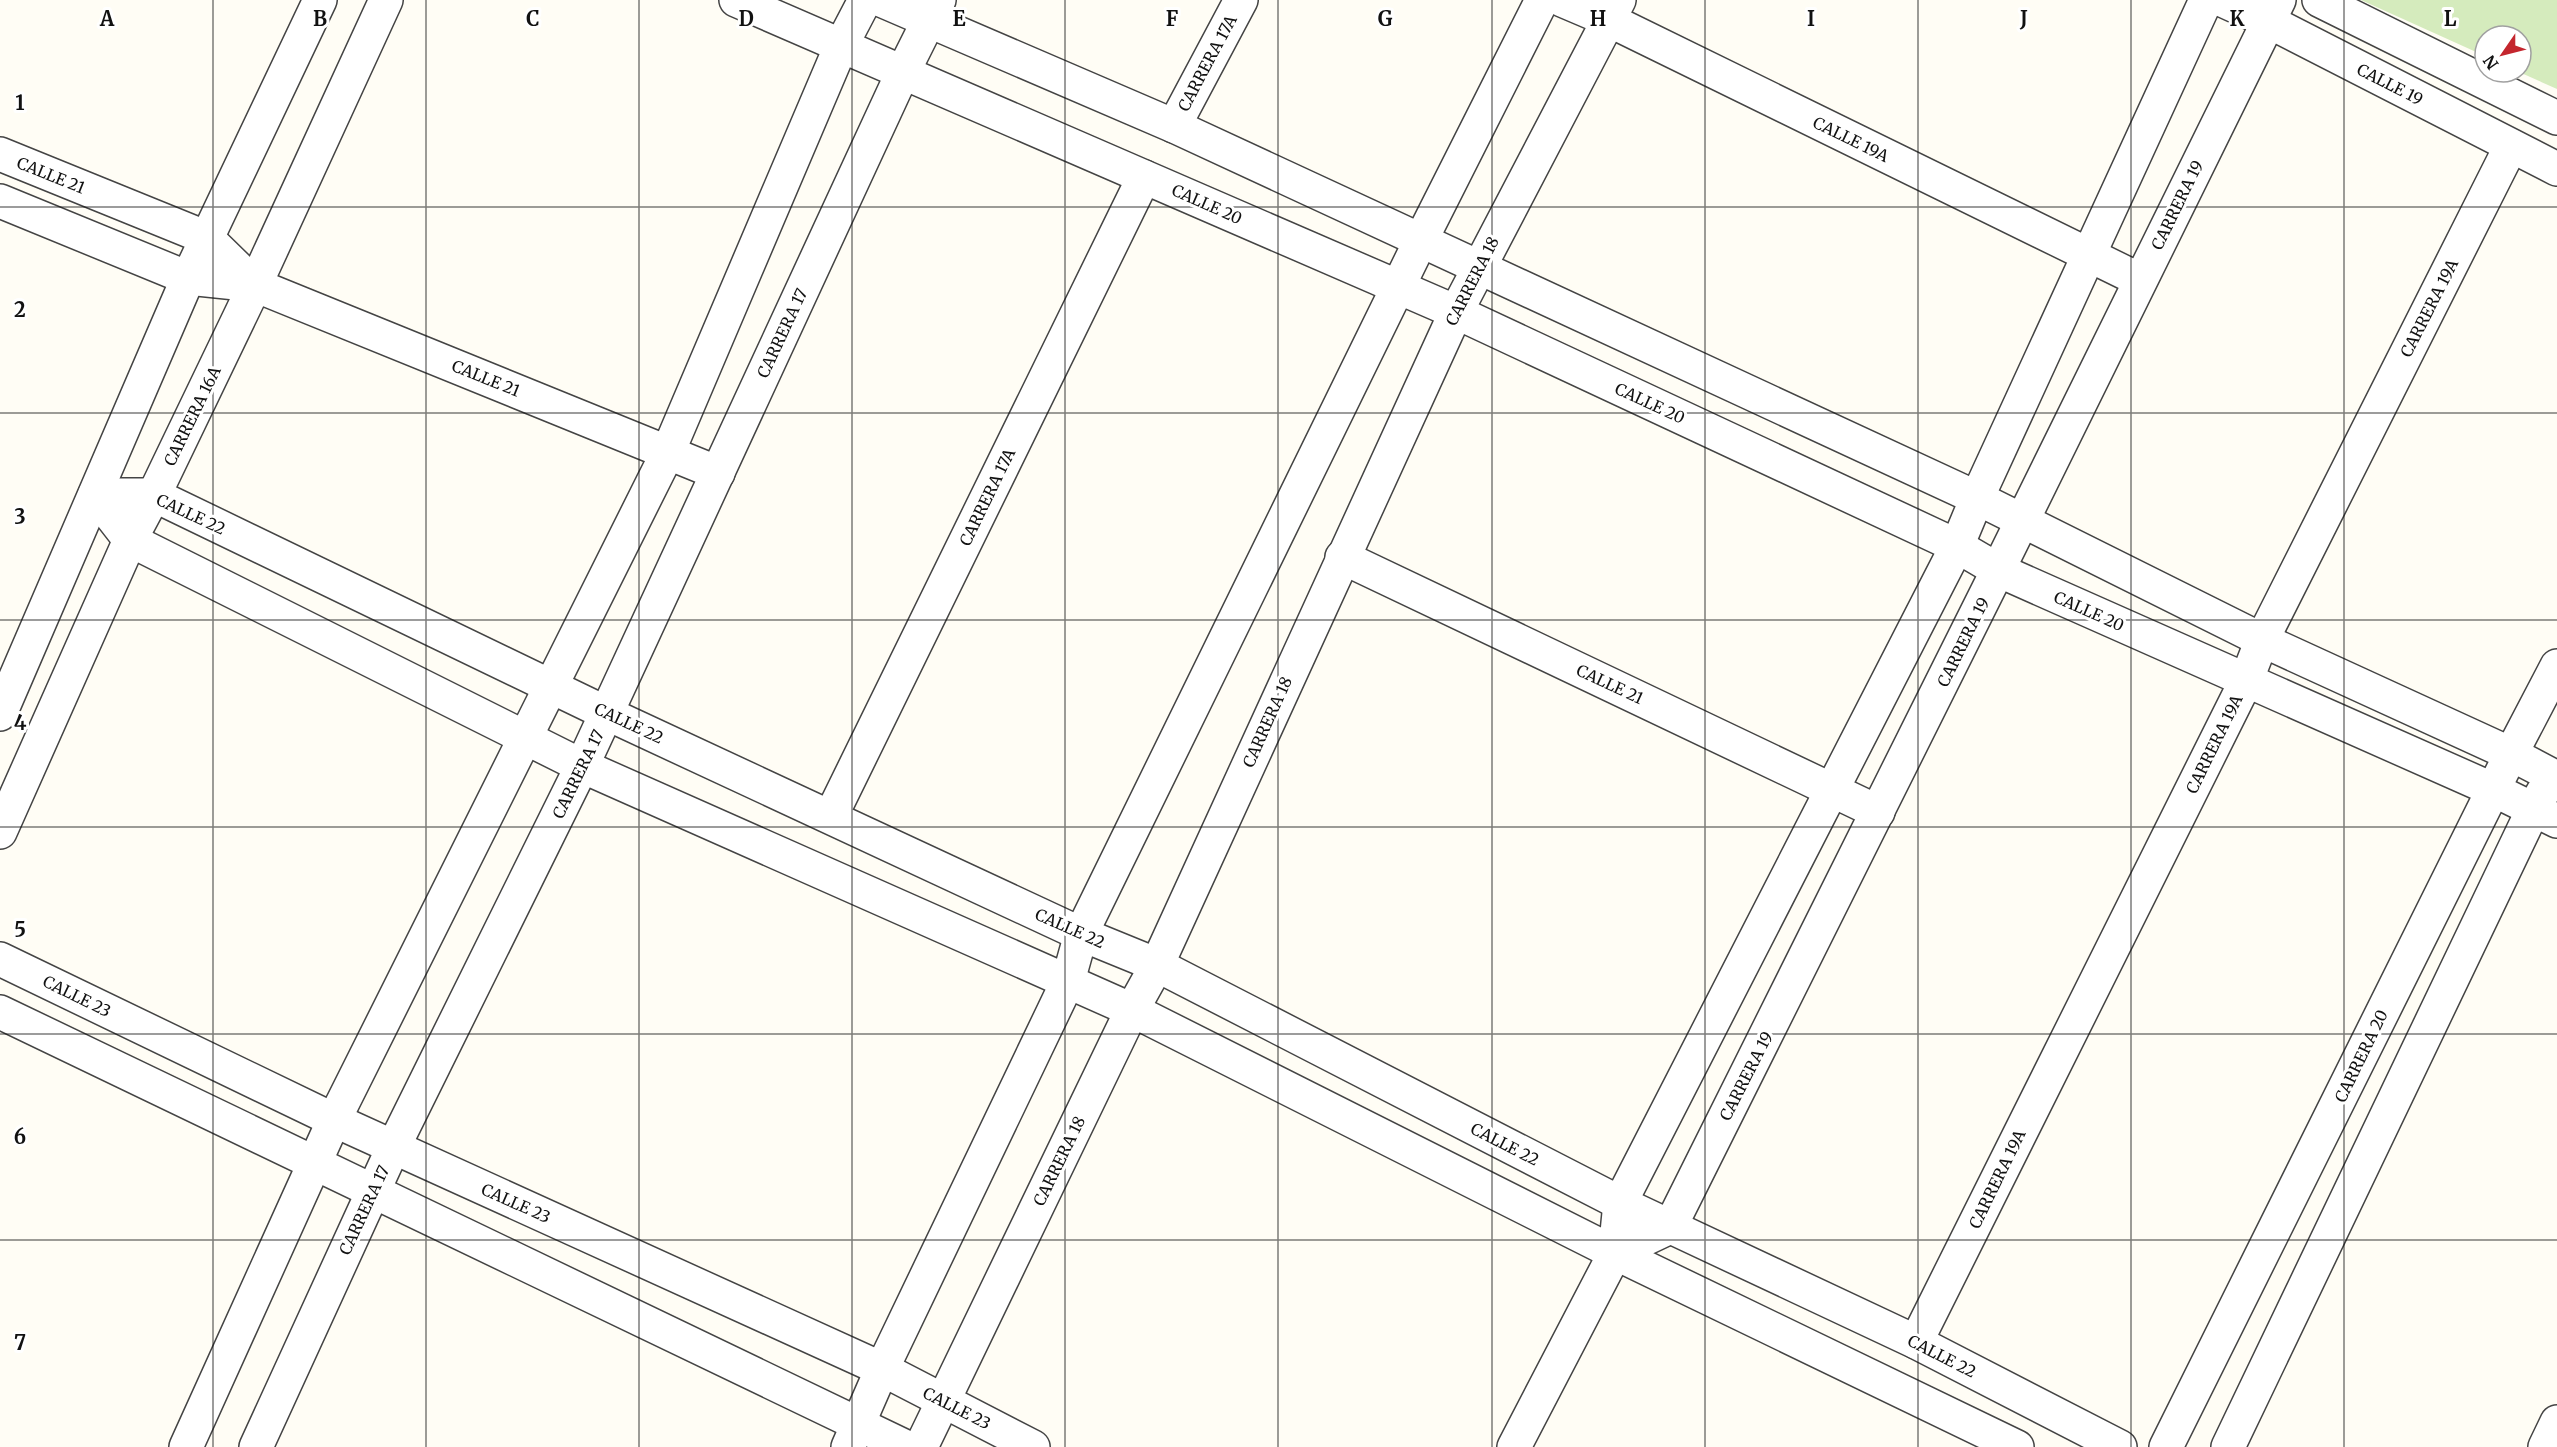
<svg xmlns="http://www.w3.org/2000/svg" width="2557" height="1447" viewBox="0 0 2557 1447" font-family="Merriweather,serif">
<rect width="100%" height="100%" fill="#fffdf5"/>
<polygon fill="#d5ebbd" points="2361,0 2557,0 2557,89 2519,72 2521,72 2521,36 2485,36 2485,56"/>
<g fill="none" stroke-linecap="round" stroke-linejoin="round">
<defs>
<g id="minor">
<polyline points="736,0 1456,312 1957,546 1998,570 2494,790 2557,821"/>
<polyline points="881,0 1174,126 1977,498 2262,640 2511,754 2557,778"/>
<polyline points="1562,0 1609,20 2140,280"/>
<polyline points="2222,0 2268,21 2557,169"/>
<polyline points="2319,0 2557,118"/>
<polyline points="1174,126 1241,0"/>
<polyline points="0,154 207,238 255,285"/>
<polyline points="0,201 188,278 255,285 718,473"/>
<polyline points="95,495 154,495 606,713 1081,934 1157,965 1620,1203 1916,1342 2120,1447"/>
<polyline points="95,495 130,540 582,766 1132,1010 1615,1253 2017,1447"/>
<polyline points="1342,557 1878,812"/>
<polyline points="0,714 188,278 320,0"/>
<polyline points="831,816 1144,177"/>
<polyline points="0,832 130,540 154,495 255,285 386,0"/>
<polyline points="0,959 334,1120 882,1369 1033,1447"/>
<polyline points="0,1012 906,1447"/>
<polyline points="1615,1253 1670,1227 1998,570 2279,0"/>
<polyline points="1916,1342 2246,681 2262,640 2511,146"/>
<polyline points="186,1447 334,1120 668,452 841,46 865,0"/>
<polyline points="256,1447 393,1148 582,766 903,72 939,0"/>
<polyline points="848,1447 882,1369 1068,981 1081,934 1421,240 1542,0"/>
<polyline points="921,1447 1132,1010 1157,965 1456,312 1619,0"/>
<polyline points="1514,1447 1615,1253 1620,1203 1957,546 1977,498 2206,0"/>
<polyline points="2166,1447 2511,754 2557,666"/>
<polyline points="2228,1447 2533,810 2543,792"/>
<polyline points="2545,1447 2557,1422"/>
</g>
</defs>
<use href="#minor" stroke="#444" stroke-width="36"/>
<use href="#minor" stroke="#fff" stroke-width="33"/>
</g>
<path fill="none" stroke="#111" stroke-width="1.5" stroke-opacity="0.55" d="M213,0v1447M426,0v1447M639,0v1447M852,0v1447M1065,0v1447M1278,0v1447M1492,0v1447M1705,0v1447M1918,0v1447M2131,0v1447M2344,0v1447M0,207h2557M0,413h2557M0,620h2557M0,827h2557M0,1034h2557M0,1240h2557"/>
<g text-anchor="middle" stroke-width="6" stroke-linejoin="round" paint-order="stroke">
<g font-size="16" fill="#111" stroke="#fff">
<text transform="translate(1207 63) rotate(-62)" y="6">CARRERA 17A</text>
<text transform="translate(2390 84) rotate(27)" y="6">CALLE 19</text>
<text transform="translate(1851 139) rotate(26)" y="6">CALLE 19A</text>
<text transform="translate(51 175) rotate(22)" y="6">CALLE 21</text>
<text transform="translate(1207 204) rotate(24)" y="6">CALLE 20</text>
<text transform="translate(2177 205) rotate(-64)" y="6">CARRERA 19</text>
<text transform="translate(1472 281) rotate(-63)" y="6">CARRERA 18</text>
<text transform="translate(2429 308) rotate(-63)" y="6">CARRERA 19A</text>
<text transform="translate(782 333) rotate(-65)" y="6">CARRERA 17</text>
<text transform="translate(486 378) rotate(22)" y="6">CALLE 21</text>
<text transform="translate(1650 403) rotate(25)" y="6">CALLE 20</text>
<text transform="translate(192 416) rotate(-64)" y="6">CARRERA 16A</text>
<text transform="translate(987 497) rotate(-64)" y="6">CARRERA 17A</text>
<text transform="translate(191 514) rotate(25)" y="6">CALLE 22</text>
<text transform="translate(2089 611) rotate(24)" y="6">CALLE 20</text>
<text transform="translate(1963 642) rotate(-64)" y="6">CARRERA 19</text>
<text transform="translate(1610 684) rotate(25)" y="6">CALLE 21</text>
<text transform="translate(1267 722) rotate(-66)" y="6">CARRERA 18</text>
<text transform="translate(629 723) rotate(25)" y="6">CALLE 22</text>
<text transform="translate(2214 744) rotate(-64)" y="6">CARRERA 19A</text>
<text transform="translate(578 774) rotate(-64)" y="6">CARRERA 17</text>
<text transform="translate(1070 928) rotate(24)" y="6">CALLE 22</text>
<text transform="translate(77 996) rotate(26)" y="6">CALLE 23</text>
<text transform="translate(2361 1056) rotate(-64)" y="6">CARRERA 20</text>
<text transform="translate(1746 1076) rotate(-63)" y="6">CARRERA 19</text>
<text transform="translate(1505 1144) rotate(27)" y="6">CALLE 22</text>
<text transform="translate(1059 1161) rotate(-64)" y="6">CARRERA 18</text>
<text transform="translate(1997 1179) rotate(-64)" y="6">CARRERA 19A</text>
<text transform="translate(516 1203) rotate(24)" y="6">CALLE 23</text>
<text transform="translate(364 1210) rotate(-65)" y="6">CARRERA 17</text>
<text transform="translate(1942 1356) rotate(27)" y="6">CALLE 22</text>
<text transform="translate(957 1408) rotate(27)" y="6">CALLE 23</text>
</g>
</g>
<g font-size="20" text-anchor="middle" font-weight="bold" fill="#111" stroke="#fff" stroke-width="6" stroke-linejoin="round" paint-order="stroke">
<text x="107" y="26">A</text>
<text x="320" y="26">B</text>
<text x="533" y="26">C</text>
<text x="746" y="26">D</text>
<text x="959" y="26">E</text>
<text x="1172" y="26">F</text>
<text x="1385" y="26">G</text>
<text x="1598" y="26">H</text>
<text x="1811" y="26">I</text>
<text x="2024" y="26">J</text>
<text x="2237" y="26">K</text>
<text x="2450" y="26">L</text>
<text x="20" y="110">1</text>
<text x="20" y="317">2</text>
<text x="20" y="524">3</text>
<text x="20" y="730">4</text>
<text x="20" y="937">5</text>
<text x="20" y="1144">6</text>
<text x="20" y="1350">7</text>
</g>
<g transform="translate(2503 54) rotate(235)"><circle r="28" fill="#ffffff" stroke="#a0a0a0" stroke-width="1.5"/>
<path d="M0-4.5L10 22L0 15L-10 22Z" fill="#c4262e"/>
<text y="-9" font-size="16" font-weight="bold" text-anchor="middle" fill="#111111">N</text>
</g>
</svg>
